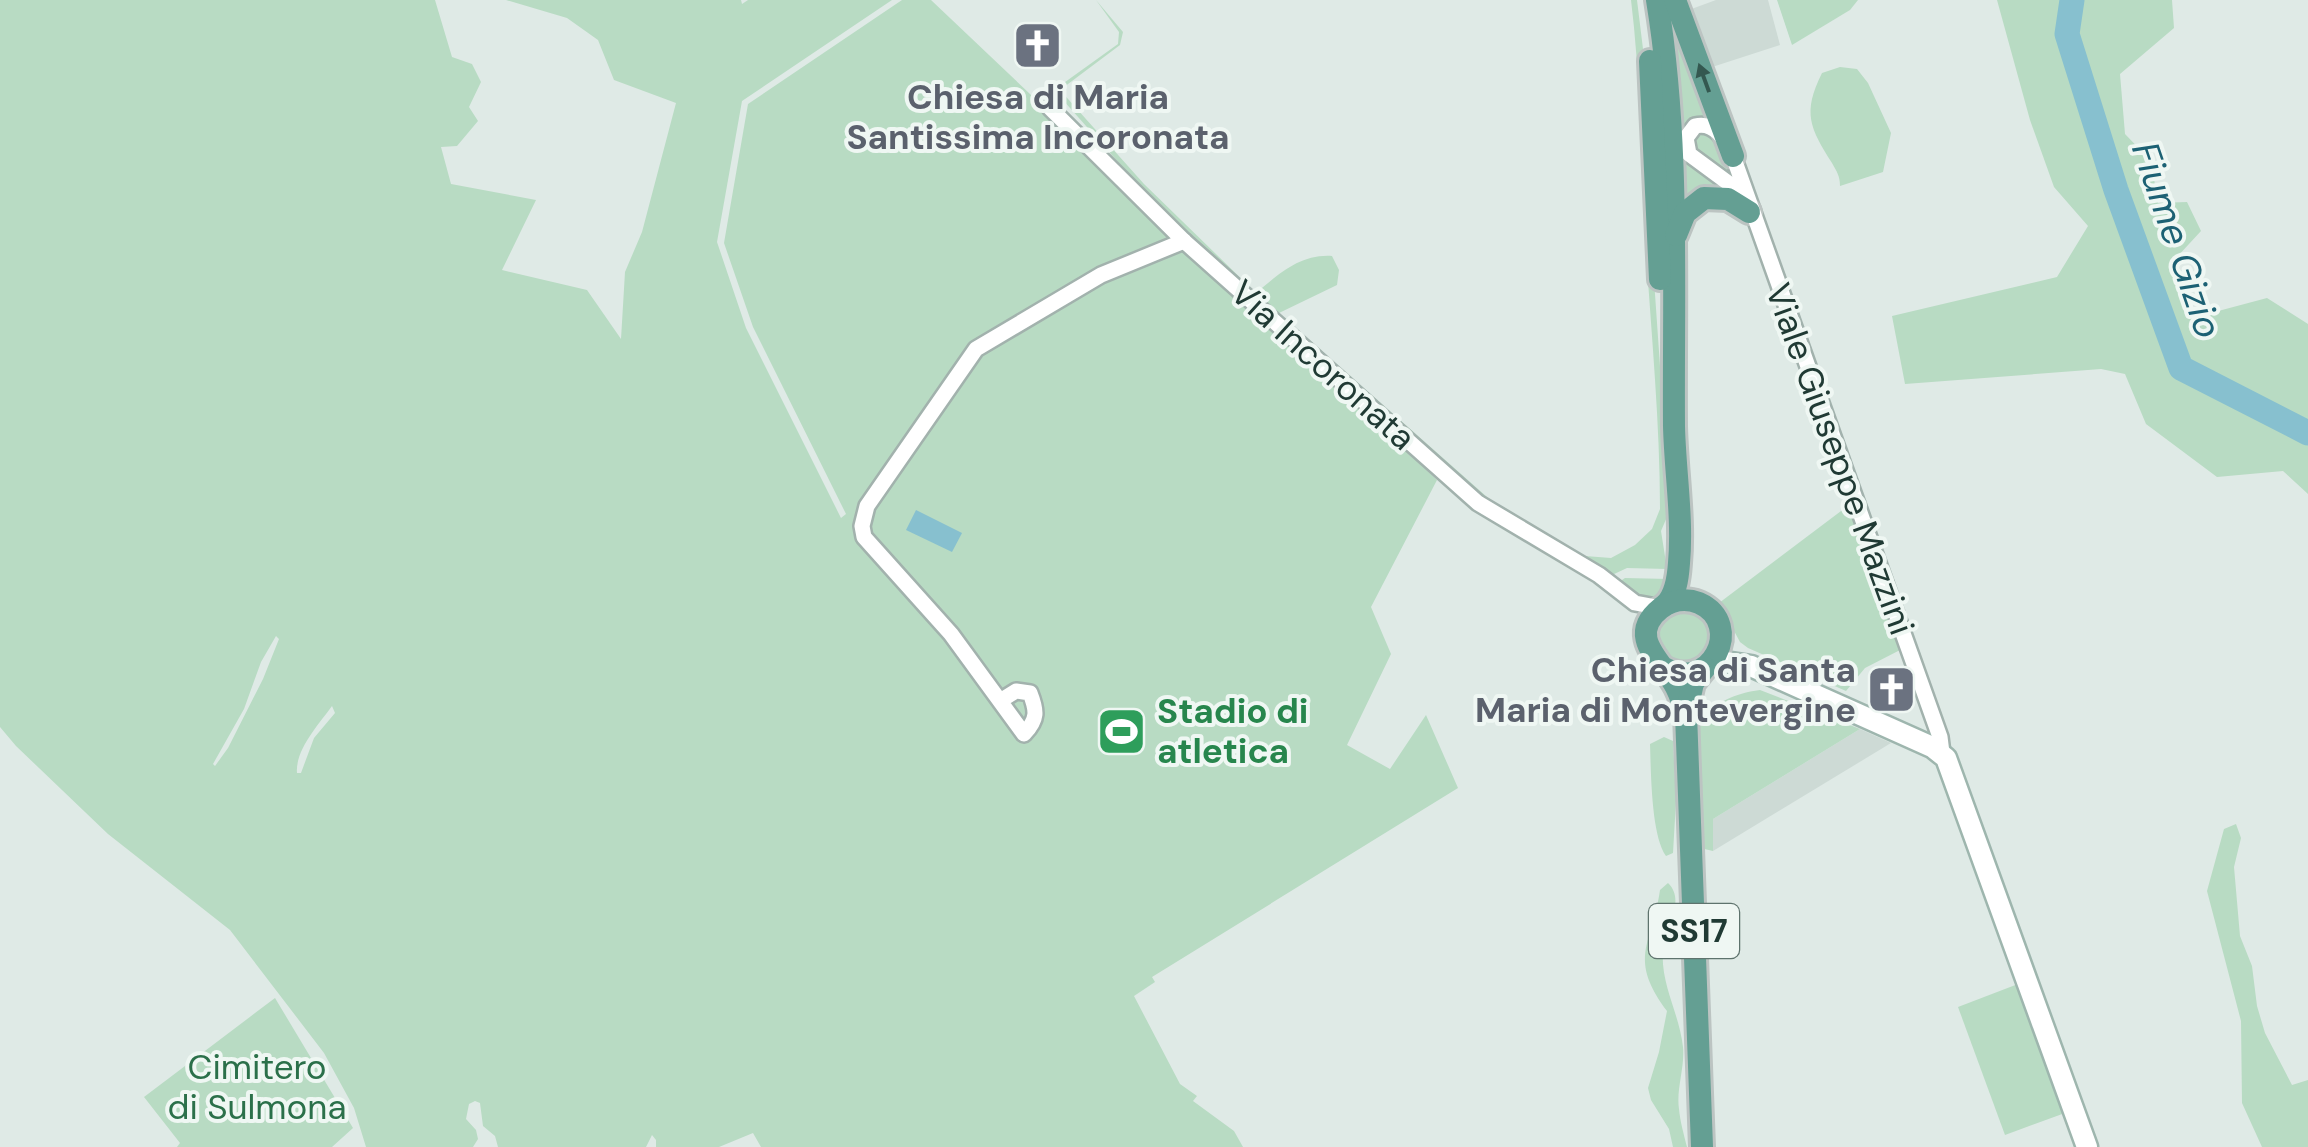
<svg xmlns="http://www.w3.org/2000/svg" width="2308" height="1147" viewBox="0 0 2308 1147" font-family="'DM Sans',sans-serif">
<rect width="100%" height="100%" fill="#dfeae6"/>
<g fill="#cddad5">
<polygon points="1716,0 1768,0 1780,45 1706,69 1686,11"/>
<polygon points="1860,729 1891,743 1713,851 1713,819"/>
</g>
<g fill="#b8dbc3" fill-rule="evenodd">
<path d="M0,0h435l17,57 20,7 9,18 -12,25 9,14 -21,25 -16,1 10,37 85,16 -34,70 85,20 34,49 4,-67 17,-40 34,-129 -62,-23 -16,-40 -31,-22 -61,-18h235l1,4 6,-4h144l-150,101 -25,141 29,86 95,190 5,-4 -93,-187 -29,-84 24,-139 154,-104h29l506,480 -66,127 20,47 -44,91 43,24 36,-54 32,73 -306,189 3,5 -21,14 46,88 17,12 -4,5 41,30 9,16h-482l-8,-14 -34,14h-63v-7l-4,-5 -6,12h-148l-3,-11 -12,-10 -3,-23 -5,-2 -6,3 -3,15 10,11 2,9 -5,8h-107l-12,-39 -30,-55 -94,-123 -122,-96 -92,-88 -16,-19zM276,636l3,3 -16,40 -35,69 -13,18 -2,-2 31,-55 17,-47zM332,706l3,7 -21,25 -13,35h-4c-2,-23 22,-49 35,-67z"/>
<path d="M1096,0l27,32 -3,13 -60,45 84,94 112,109c23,-19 44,-39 76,-37l7,14 -2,15 -58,28 208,184 43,32 55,27 26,2 24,-13 17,-16 8,-20c0,-98 -11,-195 -16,-293 -4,-73 -4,-144 -13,-216h6l6,49 7,173 20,288 -9,21 6,38 -40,-1 -15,7 -82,-45 -47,-31 -308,-273 -121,-136 64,-46 1,-12z"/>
<polygon points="1777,0 1858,0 1850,10 1792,45"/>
<polygon points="1997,0 2172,0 2174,28 2120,74 2125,134 2151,161 2158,203 2187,202 2201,231 2177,257 2192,318 2267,298 2308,324 2308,494 2283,471 2217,477 2146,424 2125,374 2101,369 1905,384 1892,316 2057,277 2088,226 2054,187 2030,120"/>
<polygon points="1667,5 1709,113 1682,135 1729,189 1681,201"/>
<path d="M1840,67l17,2 11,14 23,50 -8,39 -43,14c0,-10 -3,-14 -8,-23 -22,-35 -30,-50 -10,-90z"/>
<polygon points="1703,132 1714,135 1731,164 1728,175 1694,152 1693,138"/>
<polygon points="1849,505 1902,649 1865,668 1846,691 1748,648 1740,642 1719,603"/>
<path d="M1625,578l44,1 -10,18c-18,5 -28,-5 -40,-15z"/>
<polygon points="1671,610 1699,612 1713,636 1700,662 1672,664 1655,642 1657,624"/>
<path d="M1760,690l100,39 -147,90v32l-13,-3c-5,-68 -31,-146 60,-158z"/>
<path d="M1664,737l9,4 3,60 -3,52 -7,3c-15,-21 -15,-85 -16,-112z"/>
<polygon points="2236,824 2241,838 2234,867 2240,936 2252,966 2257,1006 2265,1033 2292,1085 2308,1080 2308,1147 2262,1147 2242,1103 2241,1021 2207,891 2224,829"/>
<path d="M1668,883c18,17 -2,45 -5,66 -3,35 16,63 20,98 2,20 -7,42 -4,62 1,12 5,26 8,38h-14l-4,-18 -18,-29 -3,-12 11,-36 8,-41c-40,-54 -15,-65 -7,-121z"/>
<polygon points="2018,984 2065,1113 2005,1135 1958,1007"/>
<polygon points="275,998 353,1128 332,1147 177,1147 180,1143 144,1097"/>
</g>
<polygon fill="#87c0cf" points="916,510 962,533 952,552 906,530"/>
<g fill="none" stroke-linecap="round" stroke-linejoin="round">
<polyline stroke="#87c0cf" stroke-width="25" points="2072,0 2067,34 2116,190 2181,368 2308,433"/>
<defs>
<g id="minor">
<polyline points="1050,108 1184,241 1478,503 1599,575 1635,603 1662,608"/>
<path d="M1747,208l-16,-23 -42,-31 -3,-16 9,-12c20,-5 30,14 38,30l207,581 2,16"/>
<path d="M1000,701l16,-10 14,2c7,18 8,26 -6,41l-73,-100 -87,-97 -2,-11 5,-20 109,-157 125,-74 83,-34"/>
</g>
<polyline id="secondary" points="1709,665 1725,662 1751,666 1932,747 1946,758 2087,1147"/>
<g id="primary">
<path d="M1657,0c23,140 16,285 17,426 1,45 9,92 5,137 -1,15 -3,32 -14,42"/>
<polyline points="1675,0 1733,156"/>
<polyline points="1650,61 1660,279"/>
<polyline points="1676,235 1685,213 1704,198 1728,199 1749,212"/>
<path d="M1661,666c49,31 85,-42 38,-63 -13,-5 -27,-3 -38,5 -34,27 -2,51 12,74 6,9 9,19 12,29"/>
<polyline points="1702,1147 1686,714 1693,683 1705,668"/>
</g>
</defs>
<use href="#minor" stroke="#a2b2ad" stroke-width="20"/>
<use href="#secondary" stroke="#9eb6ae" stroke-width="25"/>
<use href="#primary" stroke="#bcc4c2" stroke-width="28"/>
<use href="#minor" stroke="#fff" stroke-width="15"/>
<use href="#secondary" stroke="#fff" stroke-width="20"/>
<use href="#primary" stroke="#649f93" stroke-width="22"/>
</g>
<defs><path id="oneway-solid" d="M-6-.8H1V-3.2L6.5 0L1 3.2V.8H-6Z" transform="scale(2.5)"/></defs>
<use fill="#345850" href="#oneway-solid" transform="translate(1704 78) rotate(-110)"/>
<defs>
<symbol id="church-square" viewBox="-11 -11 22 22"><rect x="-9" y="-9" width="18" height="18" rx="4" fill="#6b7280" stroke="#eff7f3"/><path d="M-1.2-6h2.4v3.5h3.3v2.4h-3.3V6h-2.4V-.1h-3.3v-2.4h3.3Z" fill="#fff"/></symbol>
<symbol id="stadium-square" viewBox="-11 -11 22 22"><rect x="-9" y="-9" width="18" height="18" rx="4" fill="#2e9e5b" stroke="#eff7f3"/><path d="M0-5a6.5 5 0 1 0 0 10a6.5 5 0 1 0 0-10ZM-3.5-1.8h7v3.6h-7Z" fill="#fff"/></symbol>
</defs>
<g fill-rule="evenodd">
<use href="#church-square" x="1010" y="18" width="55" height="55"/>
<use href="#church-square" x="1864" y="662" width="55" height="55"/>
<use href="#stadium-square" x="1094" y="704" width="55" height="55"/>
</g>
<g text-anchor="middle" stroke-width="8" stroke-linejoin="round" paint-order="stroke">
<rect fill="#eff7f3" stroke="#5e736d" stroke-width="2.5" x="1649" y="904" width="90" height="54" rx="8"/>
<g font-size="32" font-weight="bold" fill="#203a34">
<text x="1694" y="942">SS17</text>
</g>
<g font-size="35" font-weight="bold" fill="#5b616d" stroke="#eff7f3">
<text x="1038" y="109">Chiesa di Maria<tspan x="1038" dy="40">Santissima Incoronata</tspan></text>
<text x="1856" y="682" text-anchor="end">Chiesa di Santa<tspan x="1856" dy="40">Maria di Montevergine</tspan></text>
</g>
<g font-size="35" fill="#203a34" stroke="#eff7f3">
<text transform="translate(1323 365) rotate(42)" y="12">Via Incoronata</text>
<text transform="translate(1840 459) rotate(70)" y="12">Viale Giuseppe Mazzini</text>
</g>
<g font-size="35" font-weight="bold" fill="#27864d" stroke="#eff7f3" text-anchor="start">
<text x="1157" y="723">Stadio di<tspan x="1157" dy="40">atletica</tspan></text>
</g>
<g font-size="35" fill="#2b704a" stroke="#eff7f3">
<text x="257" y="1079">Cimitero<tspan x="257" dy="40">di Sulmona</tspan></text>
</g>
<g font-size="38" font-style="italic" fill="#1c6174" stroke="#eff7f3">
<text transform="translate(2177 240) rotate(71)" y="13">Fiume Gizio</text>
</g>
</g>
</svg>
